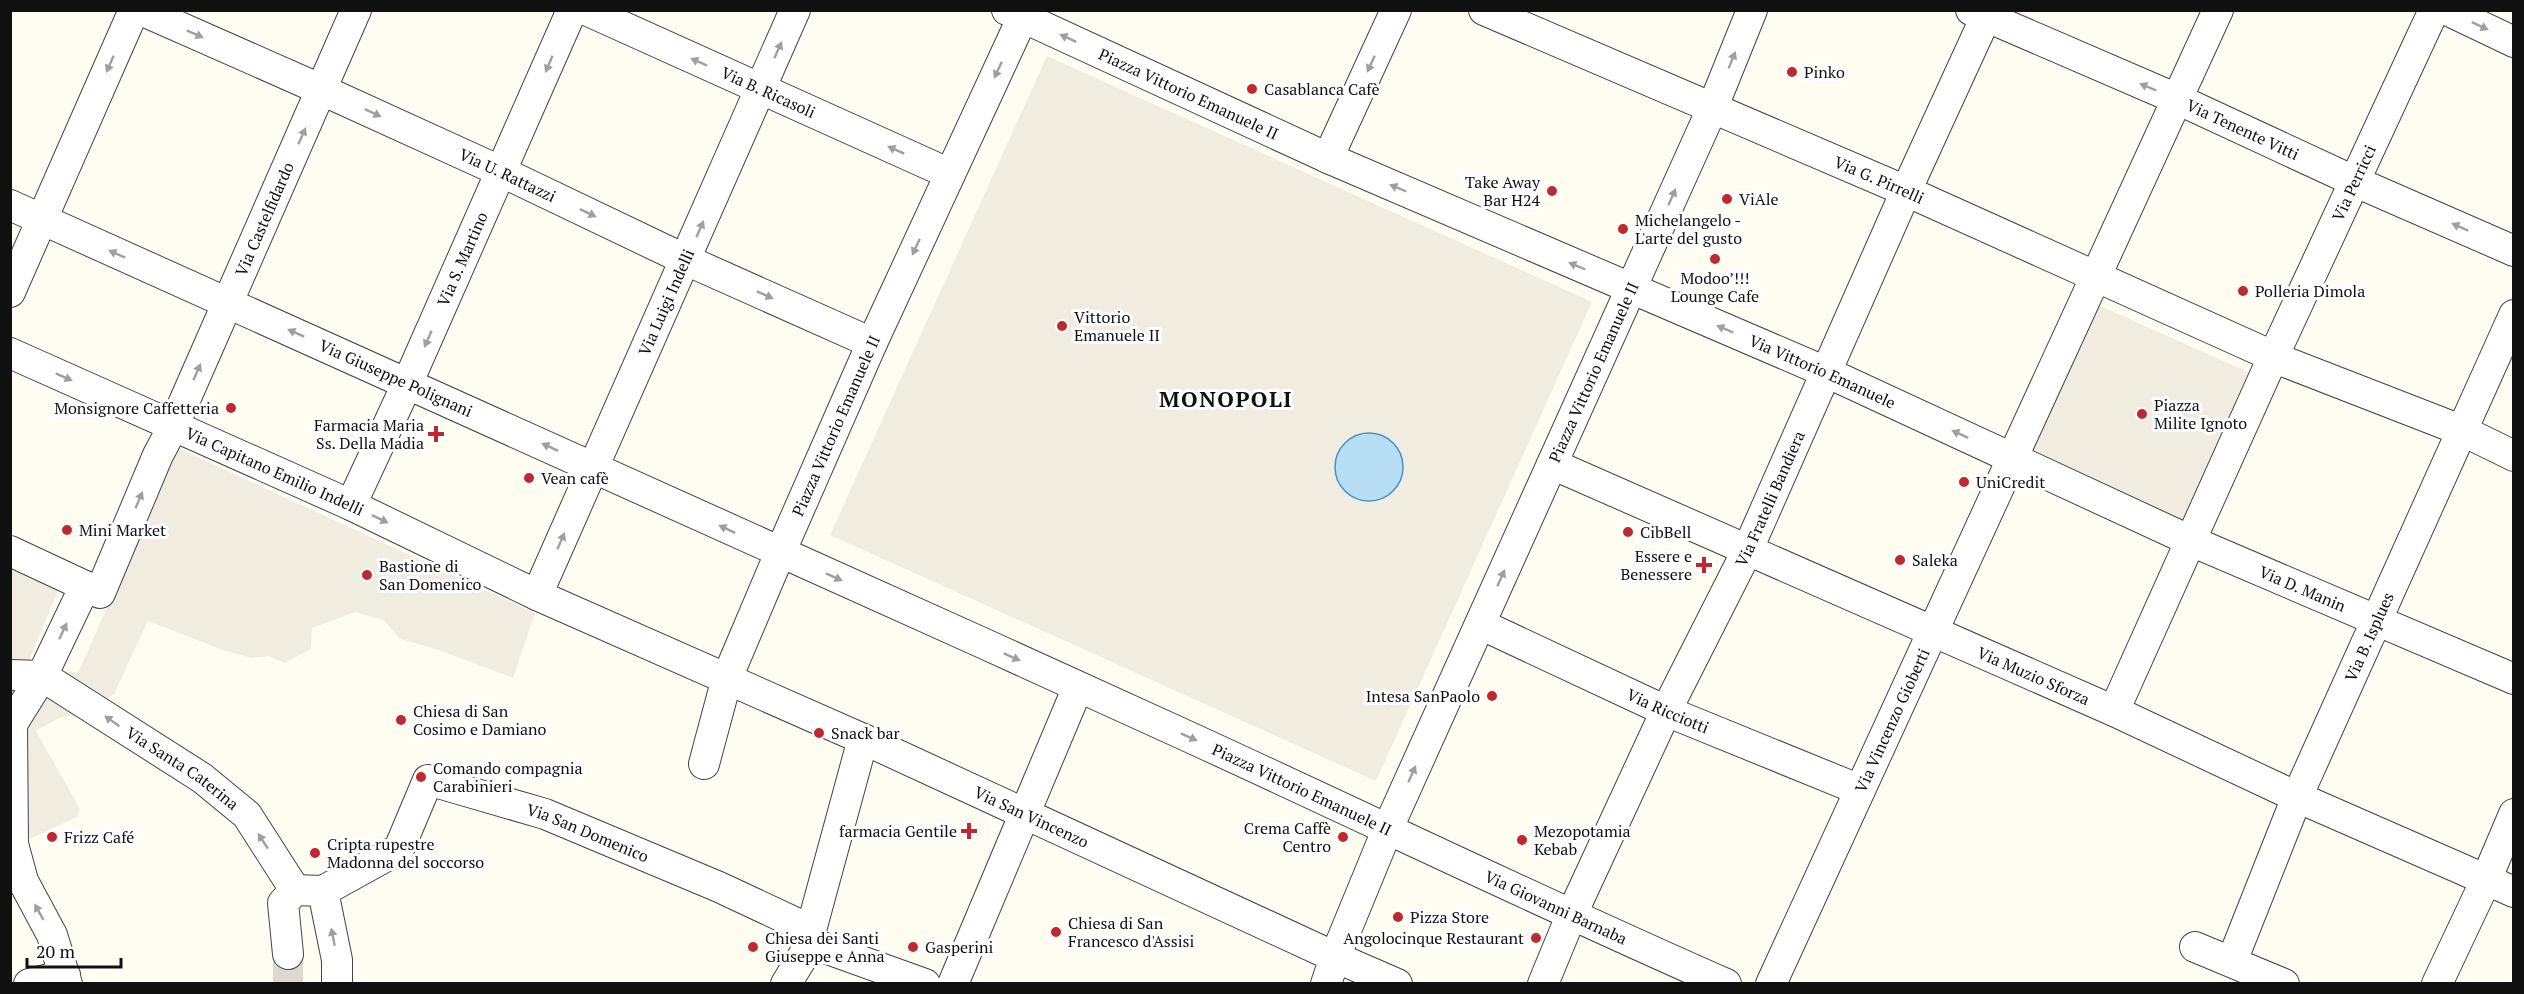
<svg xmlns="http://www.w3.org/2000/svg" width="2524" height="994" viewBox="0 0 2524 994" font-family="'PT Serif',serif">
<rect width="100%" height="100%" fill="#fffcf2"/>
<g fill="#f0ece0">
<polygon points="1047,56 1592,302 1376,781 830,535"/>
<polygon points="2096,304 2252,374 2186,527 2031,454"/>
<polygon points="178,448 535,613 513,678 436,649 400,639 384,620 355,612 312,628 311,649 285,663 269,656 252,658 223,650 148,621 114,694 93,708 59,718 36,731 80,809 77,817 32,838 10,843 10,568 58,591 27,665 78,673"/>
</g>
<circle fill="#b8def6" stroke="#3f94cc" stroke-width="1.5" cx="1369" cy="467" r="34"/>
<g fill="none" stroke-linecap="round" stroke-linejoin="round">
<polyline stroke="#dbd9d0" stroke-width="30" stroke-dasharray="30 15" stroke-linecap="butt" points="288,954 288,984"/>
<defs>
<g id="street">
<path id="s1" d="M141,10l181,80 180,82 184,88 186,83"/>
<path id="s2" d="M586,10l364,164"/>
<path id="s3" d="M1007,10l321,148 498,214 365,169 323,138"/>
<path id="s4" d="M1484,10l422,181 382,172 175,68 51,25"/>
<path id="s5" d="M1971,10l206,89 179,83 158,69"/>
<polyline points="2447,10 2514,42"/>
<polyline points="1328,158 1396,10"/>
<path id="s6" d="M10,205c389,174 778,349 1166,526 184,84 365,172 550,253"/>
<polyline points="10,292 134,10"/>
<path id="s7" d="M10,353l341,152 186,90 326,144 472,218 62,27"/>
<path id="s8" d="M1552,464l562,247 183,86 217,95"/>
<path id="s9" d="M351,505l57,-123 164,-372"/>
<path id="s10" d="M10,551l90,42 58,-138 16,-30 182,-415"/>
<path id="s11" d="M537,595l258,-585"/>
<path id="s12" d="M1480,624l186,87 194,79"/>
<polyline points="10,675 42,676"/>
<path id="s13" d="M42,676l160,102 45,37 48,75"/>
<path id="s14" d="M2114,711l160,-356 160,-345"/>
<path id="s15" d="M704,764l23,-86 53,-125 92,-210 154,-333"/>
<path id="s16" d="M295,890l28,1 76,-42 29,-69 117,34 174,73 92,43"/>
<polyline points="323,891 337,960 337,984"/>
<polyline points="811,943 811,930 863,739"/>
<polyline points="811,943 925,984"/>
<polyline points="2195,947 2284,984"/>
<polyline points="288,954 283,903 295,890"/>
<path id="s17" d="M2232,961l65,-164 217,-482"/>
<polyline points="29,984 65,975"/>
<polyline points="67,984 52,935 23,881 13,844 12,724 42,676 85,586"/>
<polyline points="786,984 811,943"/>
<polyline points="953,984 1078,687"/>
<path id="s18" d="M1326,984l9,-27 53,-129 324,-719 40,-99"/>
<path id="s19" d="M1543,984l28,-68 95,-205 82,-162 158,-358 83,-181"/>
<path id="s20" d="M1771,984l447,-974"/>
<polyline points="2437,984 2486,880 2514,814"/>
</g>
</defs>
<use href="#street" stroke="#434343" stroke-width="32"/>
<use href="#street" stroke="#fff" stroke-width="30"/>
</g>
<defs><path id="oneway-solid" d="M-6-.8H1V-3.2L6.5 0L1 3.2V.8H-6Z" transform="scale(1.5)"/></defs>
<g fill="#9f9f9f">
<use href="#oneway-solid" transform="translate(2480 26) rotate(25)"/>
<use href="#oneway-solid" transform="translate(195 34) rotate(24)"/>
<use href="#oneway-solid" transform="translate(1068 38) rotate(-155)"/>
<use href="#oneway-solid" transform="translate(778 50) rotate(-66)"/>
<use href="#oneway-solid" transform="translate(1732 60) rotate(-68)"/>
<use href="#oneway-solid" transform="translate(699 62) rotate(-156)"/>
<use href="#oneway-solid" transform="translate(110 64) rotate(114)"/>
<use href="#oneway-solid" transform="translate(549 64) rotate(113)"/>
<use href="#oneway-solid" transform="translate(1371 64) rotate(115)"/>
<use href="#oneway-solid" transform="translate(998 70) rotate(115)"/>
<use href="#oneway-solid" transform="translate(2148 87) rotate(-157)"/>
<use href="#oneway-solid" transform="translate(373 113) rotate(25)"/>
<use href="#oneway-solid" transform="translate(302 136) rotate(-66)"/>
<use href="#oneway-solid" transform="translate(896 150) rotate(-156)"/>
<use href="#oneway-solid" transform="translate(1398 188) rotate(-157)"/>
<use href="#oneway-solid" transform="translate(1672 197) rotate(-66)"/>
<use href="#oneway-solid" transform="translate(588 213) rotate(26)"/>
<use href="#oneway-solid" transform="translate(2460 227) rotate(-156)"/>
<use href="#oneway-solid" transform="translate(700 229) rotate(-66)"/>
<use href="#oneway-solid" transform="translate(916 247) rotate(115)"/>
<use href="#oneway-solid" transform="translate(117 254) rotate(-156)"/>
<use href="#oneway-solid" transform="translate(1577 266) rotate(-157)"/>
<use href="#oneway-solid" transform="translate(765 295) rotate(24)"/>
<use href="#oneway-solid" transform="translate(1725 329) rotate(-157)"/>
<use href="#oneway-solid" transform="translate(296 333) rotate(-156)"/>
<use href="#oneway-solid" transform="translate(428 339) rotate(114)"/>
<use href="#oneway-solid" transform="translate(197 372) rotate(-66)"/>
<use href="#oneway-solid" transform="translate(64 377) rotate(24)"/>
<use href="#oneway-solid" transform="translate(1960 434) rotate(-155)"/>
<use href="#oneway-solid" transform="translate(550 447) rotate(-155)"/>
<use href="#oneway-solid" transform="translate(139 500) rotate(-67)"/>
<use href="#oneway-solid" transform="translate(380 519) rotate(26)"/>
<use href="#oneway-solid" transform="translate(727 529) rotate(-155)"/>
<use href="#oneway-solid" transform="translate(561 541) rotate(-66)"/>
<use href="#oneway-solid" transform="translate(834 577) rotate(24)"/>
<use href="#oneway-solid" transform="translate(1501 578) rotate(-66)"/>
<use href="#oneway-solid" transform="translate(63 631) rotate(-65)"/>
<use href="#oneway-solid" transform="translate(1012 657) rotate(24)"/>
<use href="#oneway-solid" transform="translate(112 721) rotate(-145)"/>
<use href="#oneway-solid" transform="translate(1189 737) rotate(24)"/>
<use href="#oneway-solid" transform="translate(1412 774) rotate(-66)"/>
<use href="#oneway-solid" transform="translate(263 841) rotate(-123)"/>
<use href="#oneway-solid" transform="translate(39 912) rotate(-119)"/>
<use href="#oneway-solid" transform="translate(333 937) rotate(-101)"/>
</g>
<g fill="#bf282f" stroke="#fff" stroke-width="2">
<circle cx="1792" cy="72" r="6"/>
<circle cx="1252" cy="89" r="6"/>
<circle cx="1552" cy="191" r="6"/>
<circle cx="1727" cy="199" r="6"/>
<circle cx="1623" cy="229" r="6"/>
<circle cx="1715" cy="259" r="6"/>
<circle cx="2243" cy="291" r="6"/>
<circle cx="1062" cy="326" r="6"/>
<circle cx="231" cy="408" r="6"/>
<circle cx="2142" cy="414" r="6"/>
<path d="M433 425h6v6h6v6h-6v6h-6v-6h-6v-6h6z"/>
<circle cx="529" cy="478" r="6"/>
<circle cx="1964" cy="482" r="6"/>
<circle cx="67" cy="530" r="6"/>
<circle cx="1628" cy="532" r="6"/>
<circle cx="1900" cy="560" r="6"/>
<path d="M1701 556h6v6h6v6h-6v6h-6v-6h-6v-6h6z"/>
<circle cx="367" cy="575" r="6"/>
<circle cx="1492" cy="696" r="6"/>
<circle cx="401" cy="720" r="6"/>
<circle cx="819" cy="733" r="6"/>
<circle cx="421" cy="777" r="6"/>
<path d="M966 822h6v6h6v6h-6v6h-6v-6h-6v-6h6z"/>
<circle cx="52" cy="837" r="6"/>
<circle cx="1343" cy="837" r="6"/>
<circle cx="1522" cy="840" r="6"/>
<circle cx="315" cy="853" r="6"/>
<circle cx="1398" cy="917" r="6"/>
<circle cx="1056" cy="932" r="6"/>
<circle cx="1536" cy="938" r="6"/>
<circle cx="753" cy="947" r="6"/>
<circle cx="913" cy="947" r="6"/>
</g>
<g text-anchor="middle" stroke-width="6" stroke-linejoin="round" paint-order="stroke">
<g font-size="16" fill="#101010" stroke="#fff" text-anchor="start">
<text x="1804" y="78">Pinko</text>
<text x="1264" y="95">Casablanca Cafè</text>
<text x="1540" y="188" text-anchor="end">Take Away<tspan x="1540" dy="18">Bar H24</tspan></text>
<text x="1739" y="205">ViAle</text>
<text x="1635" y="226">Michelangelo -<tspan x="1635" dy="18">L'arte del gusto</tspan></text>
<text x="1715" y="284" text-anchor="middle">Modoo’!!!<tspan x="1715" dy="18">Lounge Cafe</tspan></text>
<text x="2255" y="297">Polleria Dimola</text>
<text x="1074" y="323">Vittorio<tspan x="1074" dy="18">Emanuele II</tspan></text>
<text x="2154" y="411">Piazza<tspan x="2154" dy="18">Milite Ignoto</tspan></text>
<text x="219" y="414" text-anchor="end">Monsignore Caffetteria</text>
<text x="424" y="431" text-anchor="end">Farmacia Maria<tspan x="424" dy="18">Ss. Della Madia</tspan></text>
<text x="541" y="484">Vean cafè</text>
<text x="1976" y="488">UniCredit</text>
<text x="79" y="536">Mini Market</text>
<text x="1640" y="538">CibBell</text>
<text x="1692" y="562" text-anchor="end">Essere e<tspan x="1692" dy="18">Benessere</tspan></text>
<text x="1912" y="566">Saleka</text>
<text x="379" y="572">Bastione di<tspan x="379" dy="18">San Domenico</tspan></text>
<text x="1480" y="702" text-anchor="end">Intesa SanPaolo</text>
<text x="413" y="717">Chiesa di San<tspan x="413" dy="18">Cosimo e Damiano</tspan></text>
<text x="831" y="739">Snack bar</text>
<text x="433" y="774">Comando compagnia<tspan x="433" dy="18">Carabinieri</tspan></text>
<text x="1331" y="834" text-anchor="end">Crema Caffè<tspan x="1331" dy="18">Centro</tspan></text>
<text x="957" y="837" text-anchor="end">farmacia Gentile</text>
<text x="1534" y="837">Mezopotamia<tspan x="1534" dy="18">Kebab</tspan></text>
<text x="64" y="843">Frizz Café</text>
<text x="327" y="850">Cripta rupestre<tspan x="327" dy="18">Madonna del soccorso</tspan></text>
<text x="1410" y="923">Pizza Store</text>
<text x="1068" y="929">Chiesa di San<tspan x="1068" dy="18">Francesco d'Assisi</tspan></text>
<text x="765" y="944">Chiesa dei Santi<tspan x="765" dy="18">Giuseppe e Anna</tspan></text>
<text x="1524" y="944" text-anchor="end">Angolocinque Restaurant</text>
<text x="925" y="953">Gasperini</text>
</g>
<g font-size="16" fill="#101010" stroke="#fff">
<text dy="6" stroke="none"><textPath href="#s2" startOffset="200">Via B. Ricasoli</textPath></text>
<text dy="6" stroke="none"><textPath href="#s3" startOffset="200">Piazza Vittorio Emanuele II</textPath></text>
<text dy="6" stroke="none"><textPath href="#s5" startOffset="297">Via Tenente Vitti</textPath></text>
<text dy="6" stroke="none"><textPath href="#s1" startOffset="402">Via U. Rattazzi</textPath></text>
<text dy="6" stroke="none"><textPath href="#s4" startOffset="430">Via G. Pirrelli</textPath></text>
<text dy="6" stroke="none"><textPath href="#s14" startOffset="580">Via Perricci</textPath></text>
<text dy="6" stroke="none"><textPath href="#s10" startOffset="508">Via Castelfidardo</textPath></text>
<text dy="6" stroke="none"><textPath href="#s9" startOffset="270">Via S. Martino</textPath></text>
<text dy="6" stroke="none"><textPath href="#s11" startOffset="320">Via Luigi Indelli</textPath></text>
<text dy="6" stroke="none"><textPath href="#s3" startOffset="892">Via Vittorio Emanuele</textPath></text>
<text dy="6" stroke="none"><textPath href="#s18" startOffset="668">Piazza Vittorio Emanuele II</textPath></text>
<text dy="6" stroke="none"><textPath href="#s6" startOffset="423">Via Giuseppe Polignani</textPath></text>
<text dy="6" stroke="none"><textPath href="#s15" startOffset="364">Piazza Vittorio Emanuele II</textPath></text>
<text dy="6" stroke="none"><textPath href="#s7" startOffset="290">Via Capitano Emilio Indelli</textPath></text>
<text dy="6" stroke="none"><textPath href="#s19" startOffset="536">Via Fratelli Bandiera</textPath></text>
<text dy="6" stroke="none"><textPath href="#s3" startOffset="1419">Via D. Manin</textPath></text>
<text dy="6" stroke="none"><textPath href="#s17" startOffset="352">Via B. Isplues</textPath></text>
<text dy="6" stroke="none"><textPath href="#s8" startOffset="526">Via Muzio Sforza</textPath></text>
<text dy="6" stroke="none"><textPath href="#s12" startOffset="207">Via Ricciotti</textPath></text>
<text dy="6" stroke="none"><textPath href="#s20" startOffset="290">Via Vincenzo Gioberti</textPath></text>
<text dy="6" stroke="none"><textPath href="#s13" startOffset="168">Via Santa Caterina</textPath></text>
<text dy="6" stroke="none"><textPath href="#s6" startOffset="1418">Piazza Vittorio Emanuele II</textPath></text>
<text dy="6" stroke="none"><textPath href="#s7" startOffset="1122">Via San Vincenzo</textPath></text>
<text dy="6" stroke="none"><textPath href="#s16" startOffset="358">Via San Domenico</textPath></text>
<text dy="6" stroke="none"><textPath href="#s6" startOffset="1698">Via Giovanni Barnaba</textPath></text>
</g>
<g font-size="22" font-weight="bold" letter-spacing="1.5" fill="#101010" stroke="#fff">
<text x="1226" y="407">MONOPOLI</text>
</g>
</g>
<rect width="2524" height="994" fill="none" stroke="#101010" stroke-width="24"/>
<path d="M27 958v9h94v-9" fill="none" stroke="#101010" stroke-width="3"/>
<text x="36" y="958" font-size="18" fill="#101010" stroke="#ffffff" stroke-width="4.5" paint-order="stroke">20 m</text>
</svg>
